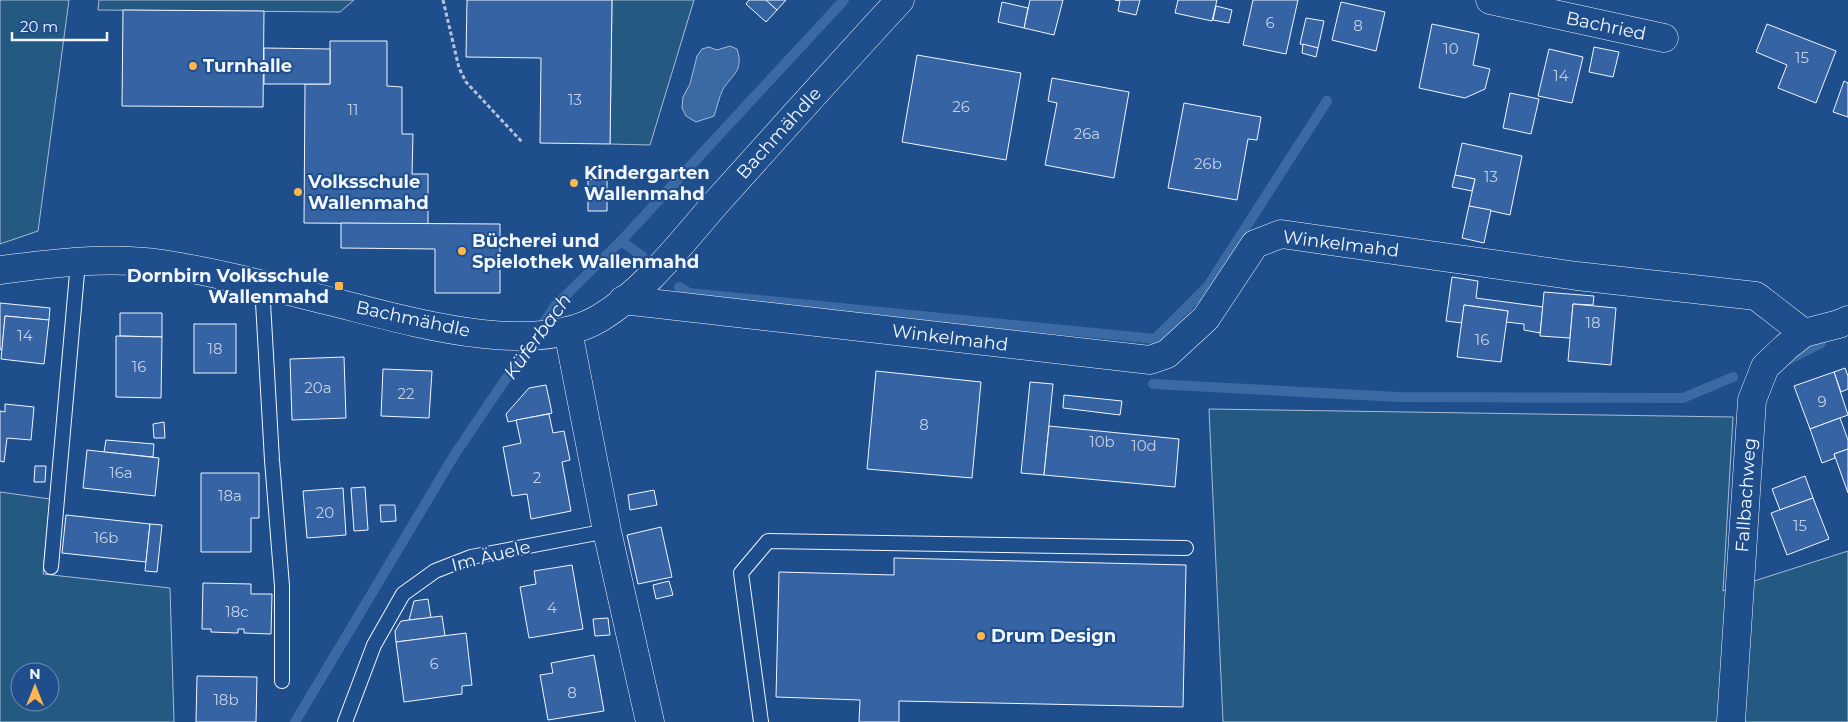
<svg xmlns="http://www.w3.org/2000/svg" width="1848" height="722" viewBox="0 0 1848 722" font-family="Montserrat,sans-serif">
<rect width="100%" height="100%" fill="#1f4e8c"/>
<g fill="#245a82" stroke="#a8bbd7" fill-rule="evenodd">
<polygon points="0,0 69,0 38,231 0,244"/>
<polygon points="99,0 354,0 340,12 98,10"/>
<polygon points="612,0 694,0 650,145 610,144"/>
<polygon points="1209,409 1733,417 1723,591 1848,551 1848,722 1223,722"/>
<path d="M0,492l50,7 -7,75 127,14 4,134h-174zM20,672h30v30h-30z"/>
</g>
<path fill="#3b69a3" stroke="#a8bbd7" d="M730,46l7,3c7,21 -4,25 -14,40 -4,8 -6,19 -9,27l-18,6 -10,-6 -4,-8 1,-11 7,-13 7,-28 5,-7 7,-2 8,3z"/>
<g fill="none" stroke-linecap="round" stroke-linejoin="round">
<g stroke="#3b69a3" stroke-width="10">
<polyline points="621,241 642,256"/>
<polyline points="679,287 689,293 1155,339 1208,286 1327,101"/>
<polyline points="1788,360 1821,343"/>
<polyline points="1153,384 1398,397 1683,398 1733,377"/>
<polyline points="295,722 455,454 555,306 621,241 844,0"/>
</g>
</g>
<g fill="#3563a3" stroke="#f2f6ff">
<polygon points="467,0 612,0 610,144 540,143 541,58 466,57"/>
<polygon points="749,0 766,0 777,10 766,22 746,4"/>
<polygon points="766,0 786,0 777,10"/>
<polygon points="1030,0 1063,0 1054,35 1024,28"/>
<polygon points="1115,0 1140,0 1136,15 1118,11 1120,1"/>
<polygon points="1178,0 1217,0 1212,21 1175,13"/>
<polygon points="1253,0 1298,0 1286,54 1243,45"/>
<polygon points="1002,2 1028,8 1024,28 998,22"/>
<polygon points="1341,2 1385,12 1376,51 1332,40"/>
<polygon points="1216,6 1232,10 1229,23 1213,20"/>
<polygon points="123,10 264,11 263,107 122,106"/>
<polygon points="1306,18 1324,21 1318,48 1300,44"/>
<polygon points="1432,24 1479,34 1473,65 1490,69 1485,89 1465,98 1419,88"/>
<polygon points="1767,24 1836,51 1816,103 1778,88 1787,65 1756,52"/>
<polygon points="330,41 387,41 387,86 402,87 402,134 413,134 412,174 428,174 428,224 304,223 305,84 330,84"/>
<polygon points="1303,44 1318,48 1316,57 1302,53"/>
<polygon points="1594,47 1619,52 1613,77 1589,72"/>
<polygon points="264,48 330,49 330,84 264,84"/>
<polygon points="1549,49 1583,57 1572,103 1538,96"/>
<polygon points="917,55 1021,73 1006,160 902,142"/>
<polygon points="1052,78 1129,92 1114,178 1045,165 1057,103 1048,101"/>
<polygon points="1844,81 1848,83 1848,117 1833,112"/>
<polygon points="1510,93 1539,99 1531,134 1503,128"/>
<polygon points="1184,103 1261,117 1257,140 1248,139 1237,200 1168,188"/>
<polygon points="1462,143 1522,156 1510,215 1469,206 1475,179 1455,175"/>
<polygon points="1455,175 1475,179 1472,191 1452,187"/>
<polygon points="588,179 607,180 607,211 588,211"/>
<polygon points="1469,206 1491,210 1484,243 1462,238"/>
<polygon points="341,223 500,224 500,293 435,293 435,249 341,248"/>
<polygon points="1452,277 1478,281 1476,298 1543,307 1540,333 1524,330 1524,324 1506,322 1508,311 1464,305 1462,323 1446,321"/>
<polygon points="1544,292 1594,296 1593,305 1573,304 1570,338 1540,336"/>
<polygon points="0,303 50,308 49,320 5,316 2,351 0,349"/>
<polygon points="1573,304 1616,308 1611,365 1568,361"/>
<polygon points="1464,305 1508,311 1501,362 1457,357"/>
<polygon points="120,313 162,313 162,337 120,336"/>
<polygon points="5,316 49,320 44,364 1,359"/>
<rect x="194" y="324" width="42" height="49"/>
<polygon points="116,336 162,337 161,398 116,397"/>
<polygon points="344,357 346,418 292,420 290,359"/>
<polygon points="1845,368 1848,376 1848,389 1841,392 1834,372"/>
<polygon points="383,369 432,371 429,418 381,416"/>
<polygon points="876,371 981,382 972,478 867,469"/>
<polygon points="1834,372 1848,415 1810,429 1794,386"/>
<polygon points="1030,382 1053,384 1044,475 1021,473"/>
<polygon points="546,385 552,413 508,422 506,414 529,388"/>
<polygon points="1064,395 1122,401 1120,415 1063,408"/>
<polygon points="5,404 34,407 31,440 7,438 4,462 0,461 0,411 5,412"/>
<polygon points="549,414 553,433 564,431 570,460 562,462 571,511 531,519 527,494 512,496 503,447 521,443 516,420"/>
<polygon points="1840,418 1848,440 1848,449 1834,454 1835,458 1822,463 1810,429"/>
<polygon points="164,422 165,438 154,438 153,424"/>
<polygon points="1049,426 1179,439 1175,487 1044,475"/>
<polygon points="106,440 154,444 153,457 104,452"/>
<polygon points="1848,449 1848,493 1834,454"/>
<polygon points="87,450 159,458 155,496 83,488"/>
<polygon points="35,466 46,466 45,482 34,482"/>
<polygon points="201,473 259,473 259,518 251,518 251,552 201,552"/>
<polygon points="1805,476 1813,498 1780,510 1772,489"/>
<polygon points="365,487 368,530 354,531 351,488"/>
<polygon points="343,488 346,535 307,538 303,491"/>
<polygon points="654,490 657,505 630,510 628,495"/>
<polygon points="1813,498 1829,539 1787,555 1771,513"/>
<polygon points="380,505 395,505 396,521 381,522"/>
<polygon points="66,515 150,524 146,562 62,553"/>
<polygon points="150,524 162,525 157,572 145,571"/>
<polygon points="661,527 672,577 638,584 627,535"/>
<polygon points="894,558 1186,565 1183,707 899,701 899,722 859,722 860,700 776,697 779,572 894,575"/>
<polygon points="572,565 583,629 529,638 520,587 536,584 534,571"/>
<polygon points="669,581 673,595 656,599 653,585"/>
<polygon points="203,583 251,584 251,594 272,594 271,634 244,633 244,629 238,629 238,633 211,632 211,629 202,629"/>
<polygon points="428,599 431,618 409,620 414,601"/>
<polygon points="442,616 445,636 396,642 395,631 401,621"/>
<polygon points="608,618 610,635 595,636 593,619"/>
<polygon points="466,633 472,685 462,686 462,694 404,702 396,642"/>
<polygon points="594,655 604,711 548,720 540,675 553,673 551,663"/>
<polygon points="197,676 257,677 256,722 196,722"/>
</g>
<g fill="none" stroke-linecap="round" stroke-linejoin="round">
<defs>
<g id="lane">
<polyline points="262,285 272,460 282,586 282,681"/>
<polyline points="51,567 78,262"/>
<polyline points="345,722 374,645 403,594 435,571 471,557 607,531"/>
<polyline points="761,722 741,573 768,541 1186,548"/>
</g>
<g id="street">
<polyline points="1490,0 1664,38"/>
<path d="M0,270c54,-7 109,-14 163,-6 57,9 113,24 170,38 72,18 199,57 267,16 46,-28 81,-75 116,-115 61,-68 122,-136 184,-203"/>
<polyline points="623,300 1150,360 1167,354 1206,318 1255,244 1281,234 1577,276 1756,296 1804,333"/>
<polyline points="568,331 607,531 650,722"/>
<polyline points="1731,722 1752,400 1765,367 1786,347 1804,333 1839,324 1848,320"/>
</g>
</defs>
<use href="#lane" stroke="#f2f6ff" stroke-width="16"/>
<use href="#street" stroke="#f2f6ff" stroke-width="29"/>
<polyline stroke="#b3c4dc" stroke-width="3" stroke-dasharray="4 2.5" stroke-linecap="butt" points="443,0 459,68 466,82 522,142"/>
<use href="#lane" stroke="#1f4e8c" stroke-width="14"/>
<use href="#street" stroke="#1f4e8c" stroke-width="28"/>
</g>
<g fill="#ffb74d" stroke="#1f4e8c" stroke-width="2">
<circle cx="193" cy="66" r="5"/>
<circle cx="574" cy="183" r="5"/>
<circle cx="298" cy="192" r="5"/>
<circle cx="462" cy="251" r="5"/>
<rect x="334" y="281" width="10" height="10" rx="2.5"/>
<circle cx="981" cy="636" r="5"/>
</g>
<g text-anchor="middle" stroke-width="4" stroke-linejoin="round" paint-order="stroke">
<g font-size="15" fill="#c3d1e8">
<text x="1270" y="28">6</text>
<text x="1358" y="31">8</text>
<text x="1451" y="54">10</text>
<text x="1802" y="63">15</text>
<text x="1561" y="81">14</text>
<text x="575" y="105">13</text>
<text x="961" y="112">26</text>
<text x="353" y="115">11</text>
<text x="1087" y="139">26a</text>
<text x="1208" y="169">26b</text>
<text x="1491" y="182">13</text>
<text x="1593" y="328">18</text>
<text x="25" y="341">14</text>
<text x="1482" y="345">16</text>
<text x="215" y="354">18</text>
<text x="139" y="372">16</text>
<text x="318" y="393">20a</text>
<text x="406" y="399">22</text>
<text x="1822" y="407">9</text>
<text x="924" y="430">8</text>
<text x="1102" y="447">10b</text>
<text x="1144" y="451">10d</text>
<text x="121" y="478">16a</text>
<text x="537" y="483">2</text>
<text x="230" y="501">18a</text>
<text x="325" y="518">20</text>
<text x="1800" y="531">15</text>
<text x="106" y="543">16b</text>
<text x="552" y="613">4</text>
<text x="237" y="617">18c</text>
<text x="434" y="669">6</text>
<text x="572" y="698">8</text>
<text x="226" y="705">18b</text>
</g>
<g font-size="18" fill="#f2f6ff" stroke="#1f4e8c">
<text transform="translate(1606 26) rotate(12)" y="6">Bachried</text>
<text transform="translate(779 133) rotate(-48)" y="6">Bachmähdle</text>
<text transform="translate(1341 244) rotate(7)" y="6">Winkelmahd</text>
<text transform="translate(413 319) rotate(12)" y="6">Bachmähdle</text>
<text transform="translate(950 338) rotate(7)" y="6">Winkelmahd</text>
<text transform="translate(1746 495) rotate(-86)" y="6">Fallbachweg</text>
<text transform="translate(491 556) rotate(-14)" y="6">Im Äuele</text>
</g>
<g font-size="18" font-weight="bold" fill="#f2f6ff" stroke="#1f4e8c" text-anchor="start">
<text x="203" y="72">Turnhalle</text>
<text x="584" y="179">Kindergarten<tspan x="584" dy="21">Wallenmahd</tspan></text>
<text x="308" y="188">Volksschule<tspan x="308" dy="21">Wallenmahd</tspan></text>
<text x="472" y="247">Bücherei und<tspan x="472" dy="21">Spielothek Wallenmahd</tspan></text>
<text x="329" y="282" text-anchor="end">Dornbirn Volksschule<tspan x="329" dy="21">Wallenmahd</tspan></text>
<text x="991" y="642">Drum Design</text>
</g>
<g font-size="19" font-style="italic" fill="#f2f6ff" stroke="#1f4e8c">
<text transform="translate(537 336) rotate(-54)" y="7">Küferbach</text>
</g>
</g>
<g transform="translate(35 687)"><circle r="24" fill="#1f4e8c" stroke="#7391ba"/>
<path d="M0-4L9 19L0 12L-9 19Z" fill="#ffb74d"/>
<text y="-8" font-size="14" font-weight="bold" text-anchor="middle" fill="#f2f6ff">N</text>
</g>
<path d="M12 32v8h95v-8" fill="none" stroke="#f2f6ff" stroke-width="2.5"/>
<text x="20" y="32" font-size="15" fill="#f2f6ff" stroke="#1f4e8c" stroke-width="4" paint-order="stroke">20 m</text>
</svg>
